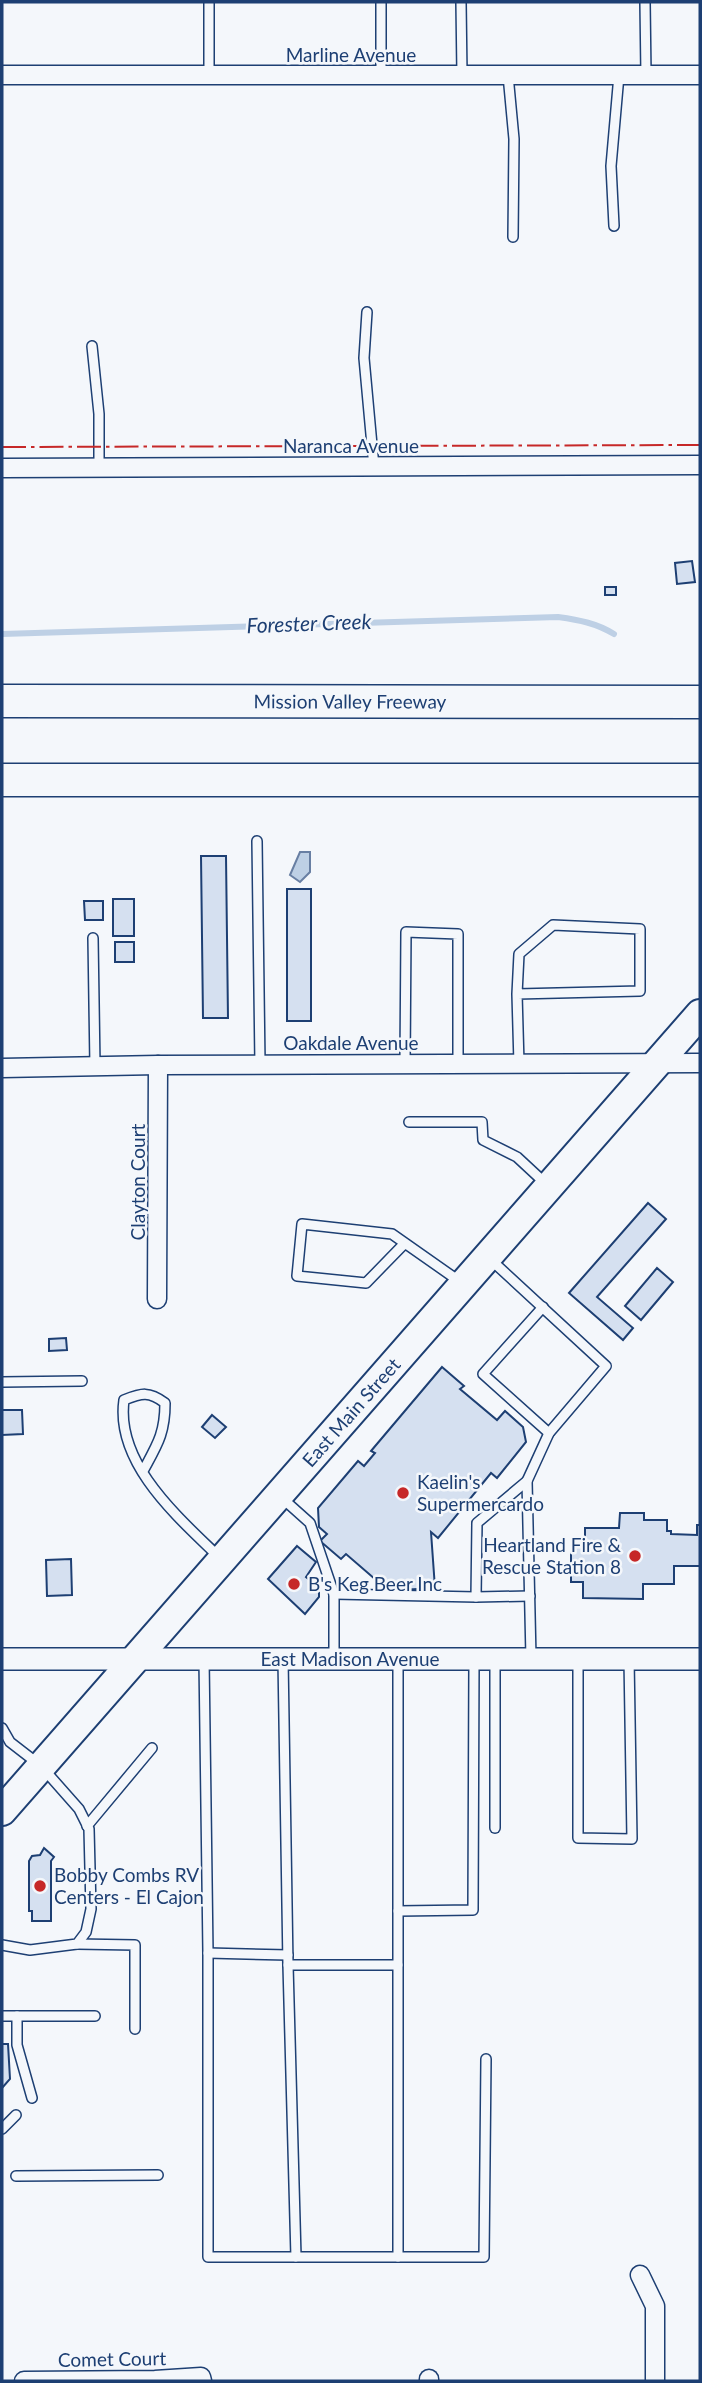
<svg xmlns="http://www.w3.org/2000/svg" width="702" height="2383" viewBox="0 0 702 2383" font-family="Lato,sans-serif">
<rect width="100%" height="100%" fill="#f4f7fb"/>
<polygon fill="#bed0e5" stroke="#687fa3" stroke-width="2" points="300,852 310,852 310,872 300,882 290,875"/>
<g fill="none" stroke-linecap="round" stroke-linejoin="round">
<path stroke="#bed0e5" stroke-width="6" d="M2,634l556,-17c21,3 38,6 56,17"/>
</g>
<g fill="#d5e0f0" stroke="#1d3f73" stroke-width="2">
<polygon points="692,561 695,582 677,584 675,563"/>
<rect x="605" y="587" width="11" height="8"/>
<polygon points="201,856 226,856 228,1018 203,1018"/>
<rect x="287" y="889" width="24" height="132"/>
<rect x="113" y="899" width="21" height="37"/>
<polygon points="84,901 103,901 103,920 85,920"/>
<rect x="115" y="942" width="19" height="20"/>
<polygon points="648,1203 666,1219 597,1297 633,1328 623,1340 569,1293"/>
<polygon points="657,1268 673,1282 641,1320 625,1306"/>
<polygon points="66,1338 67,1350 49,1351 49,1339"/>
<polygon points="442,1367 464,1386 460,1389 497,1420 505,1411 523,1427 526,1442 497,1478 491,1473 438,1538 431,1532 435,1588 400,1590 400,1585 383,1586 346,1554 341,1559 320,1541 327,1534 319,1527 318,1508 358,1461 364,1466 375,1453 371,1451"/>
<polygon points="2,1410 22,1410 23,1434 2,1435"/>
<polygon points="212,1415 226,1427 215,1438 202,1427"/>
<polygon points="620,1513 644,1513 644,1520 667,1520 667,1531 671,1531 671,1534 697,1535 697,1525 700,1525 700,1566 674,1566 674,1584 643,1584 643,1599 583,1598 583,1582 571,1582 571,1546 585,1546 585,1528 619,1528"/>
<polygon points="297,1546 316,1562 306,1577 319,1588 319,1597 305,1614 268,1579"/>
<polygon points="71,1559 72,1595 47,1596 46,1560"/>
<polygon points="44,1848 54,1857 51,1861 51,1921 32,1921 32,1911 29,1911 29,1861 32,1856 40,1855"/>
<polygon points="2,2044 8,2044 10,2079 2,2088"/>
</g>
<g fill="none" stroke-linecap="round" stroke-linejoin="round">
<defs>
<g id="service">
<polyline points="209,2 209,76"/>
<polyline points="381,2 381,75"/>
<polyline points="461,2 462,75"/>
<polyline points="645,2 646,75"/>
<polyline points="508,75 514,139 513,237"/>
<polyline points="614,226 611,166 619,75"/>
<polyline points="367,312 364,358 374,467"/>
<polyline points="92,346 99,414 99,468"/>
<polyline points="257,841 260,1064"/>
<polyline points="93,938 95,1066"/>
<polyline points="517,994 640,991 640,929 553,925 519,954 517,994 519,1064"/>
<polyline points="405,1064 406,932 458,934 458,1064"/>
<polyline points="409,1122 482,1122 483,1140 517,1157 545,1183"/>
<polyline points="405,1243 366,1283 297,1276 302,1224 392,1234 459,1281"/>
<polyline points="490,1259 606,1366 549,1433 527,1481 531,1658"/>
<polyline points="543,1307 483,1374 549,1433"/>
<polyline points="2,1382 82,1381"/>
<path d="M143,1471c14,-26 22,-37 22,-68 -16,-12 -23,-10 -41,-3 -9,64 55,118 96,158"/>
<polyline points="527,1481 477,1523 476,1597 530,1596"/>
<polyline points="282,1498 310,1523 334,1594 476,1597"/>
<polyline points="334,1658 334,1594"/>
<polyline points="204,1659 208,1953 208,2257 484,2257 486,2059"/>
<polyline points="283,1659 288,1965 296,2257"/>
<polyline points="495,1659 495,1828"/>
<polyline points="398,1660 398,2257"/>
<polyline points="578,1660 578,1838 632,1839 629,1659"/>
<polyline points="2,1728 10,1742 41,1766 79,1809 89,1829 91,1909 86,1932 77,1944 30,1950 2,1945"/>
<polyline points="87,1826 152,1748"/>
<polyline points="398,1911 473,1910 474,1660"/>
<polyline points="77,1944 135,1945 135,2029"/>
<polyline points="208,1953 288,1955"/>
<polyline points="288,1965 398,1965"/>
<polyline points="2,2016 17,2016"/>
<polyline points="32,2098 17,2045 17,2016 95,2016"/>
<polyline points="2,2129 16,2115"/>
<polyline points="16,2176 158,2175"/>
</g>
<g id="minor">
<polyline points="2,75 700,75"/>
<polyline points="2,468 700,465"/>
<polyline points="2,1068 158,1065 700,1063"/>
<polyline points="157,1299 158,1065"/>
<polyline points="640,2275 655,2306 655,2381"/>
<polyline points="429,2379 429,2381"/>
<polyline points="24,2381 155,2380 201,2377 202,2381"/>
</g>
<g id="tertiary">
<path id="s1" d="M2,1659h698"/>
</g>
<g id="primary">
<path id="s2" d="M2,1811l698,-797"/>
</g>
<g id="motorway">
<path id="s3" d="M2,701l698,1"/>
<polyline points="2,780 700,780"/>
</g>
</defs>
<use href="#service" stroke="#1d3f73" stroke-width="12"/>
<use href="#minor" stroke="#1d3f73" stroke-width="21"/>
<use href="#tertiary" stroke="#1d3f73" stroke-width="24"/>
<use href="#primary" stroke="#1d3f73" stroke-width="32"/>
<use href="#motorway" stroke="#1d3f73" stroke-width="35"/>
<use href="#service" stroke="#f4f7fb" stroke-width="9"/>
<use href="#minor" stroke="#f4f7fb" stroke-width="18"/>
<use href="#tertiary" stroke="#f4f7fb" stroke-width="21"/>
<use href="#primary" stroke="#f4f7fb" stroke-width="28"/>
<use href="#motorway" stroke="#f4f7fb" stroke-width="32"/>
<polyline stroke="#c62828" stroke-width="2" stroke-dasharray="24 5 3.5 5" stroke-linecap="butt" points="2,447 700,445"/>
</g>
<g fill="#c62828" stroke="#f4f7fb" stroke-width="2.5">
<circle cx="403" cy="1493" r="7"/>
<circle cx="635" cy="1556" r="7"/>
<circle cx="294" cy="1584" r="7"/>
<circle cx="40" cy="1886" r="7"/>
</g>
<g text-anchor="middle" stroke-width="5" stroke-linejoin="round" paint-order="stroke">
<g font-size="19" fill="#1d3f73" stroke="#f4f7fb">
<text x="351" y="62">Marline Avenue</text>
<text x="351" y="453">Naranca Avenue</text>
<text dy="7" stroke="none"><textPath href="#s3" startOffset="348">Mission Valley Freeway</textPath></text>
<text x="351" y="1050">Oakdale Avenue</text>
<text transform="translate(138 1182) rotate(-90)" y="7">Clayton Court</text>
<text dy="7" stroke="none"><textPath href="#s2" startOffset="530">East Main Street</textPath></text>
<text dy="7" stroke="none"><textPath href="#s1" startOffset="348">East Madison Avenue</textPath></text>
<text transform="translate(112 2359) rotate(-1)" y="7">Comet Court</text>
</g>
<g font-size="19" fill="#1d3f73" stroke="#f4f7fb" text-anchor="start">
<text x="417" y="1489">Kaelin's<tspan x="417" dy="22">Supermercardo</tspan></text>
<text x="621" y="1552" text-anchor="end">Heartland Fire &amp;<tspan x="621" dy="22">Rescue Station 8</tspan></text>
<text x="308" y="1591">B's Keg Beer Inc</text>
<text x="54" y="1882">Bobby Combs RV<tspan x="54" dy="22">Centers - El Cajon</tspan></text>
</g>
<g font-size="21" font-style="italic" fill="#1d3f73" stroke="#f4f7fb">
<text transform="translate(309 624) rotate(-2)" y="7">Forester Creek</text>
</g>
</g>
<rect width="702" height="2383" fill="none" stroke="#1d3f73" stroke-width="7"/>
</svg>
